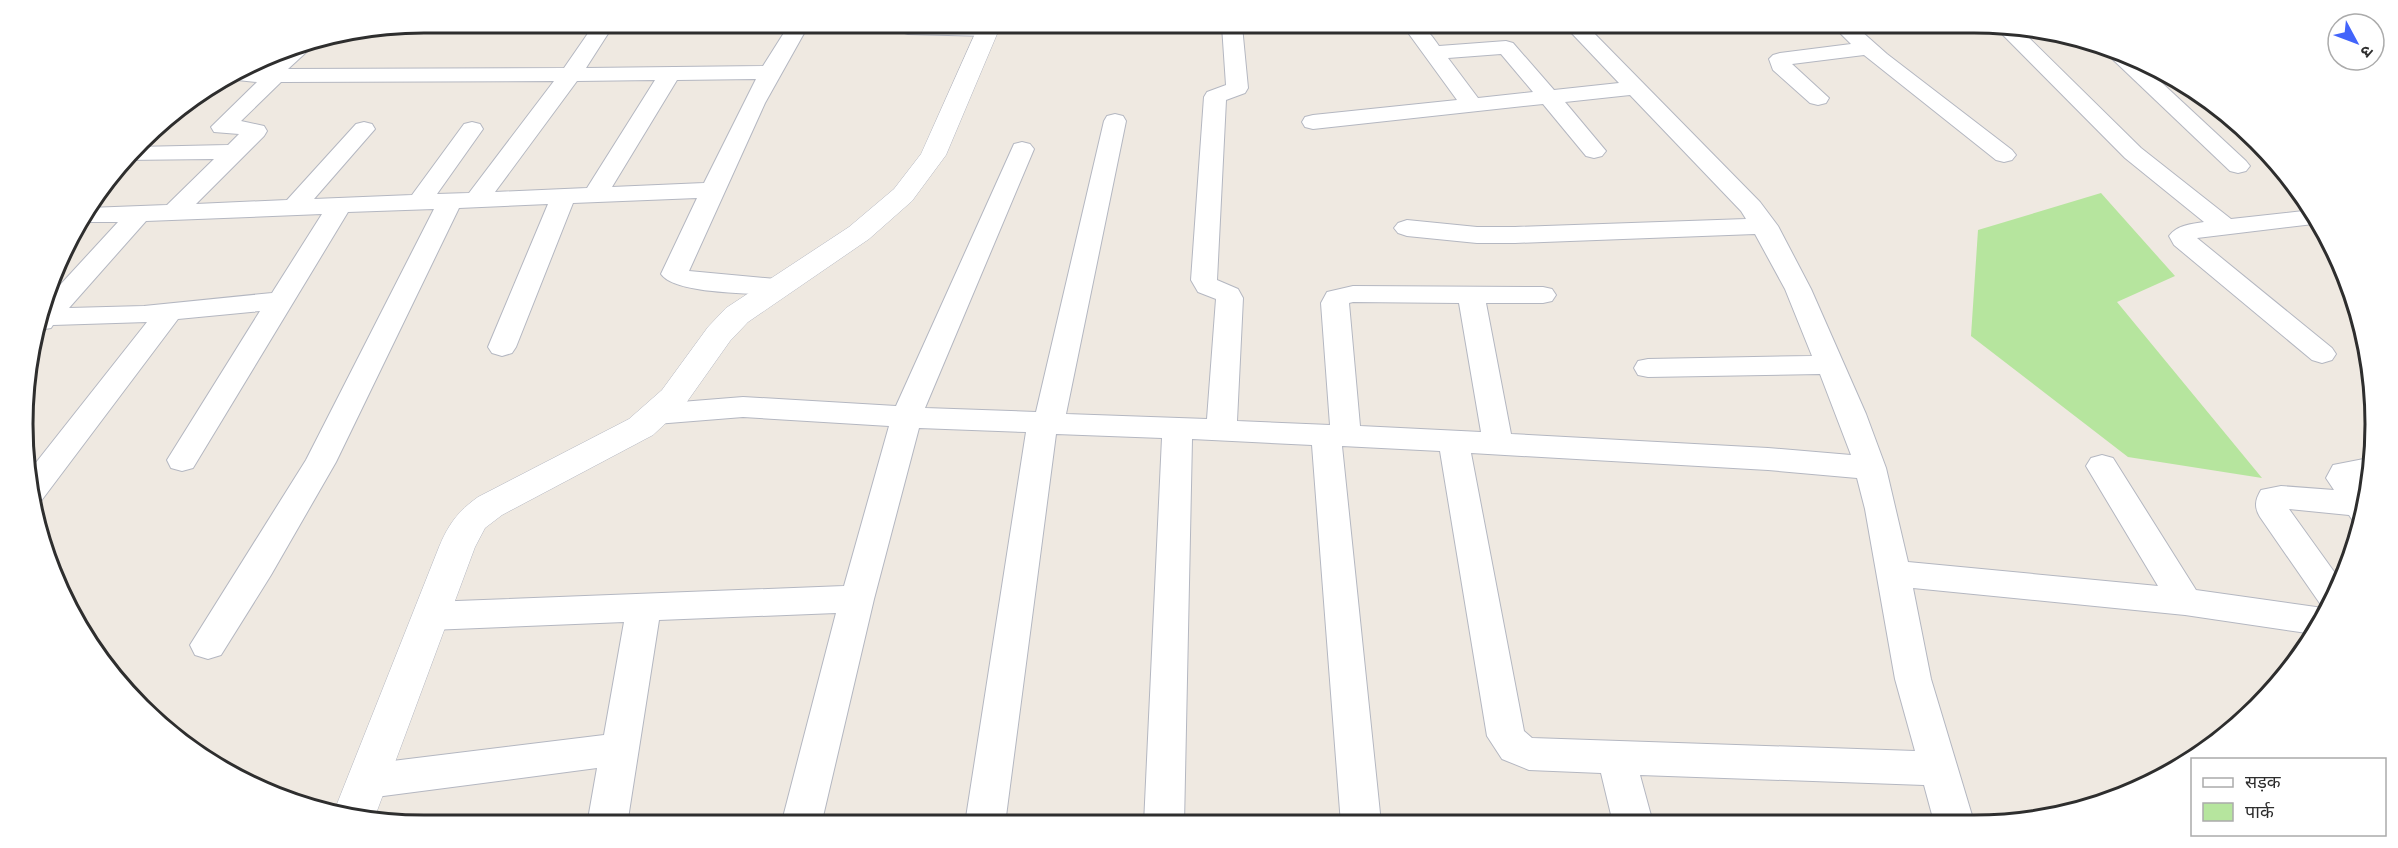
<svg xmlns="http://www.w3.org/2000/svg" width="2398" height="848" viewBox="0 0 2398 848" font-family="Manrope,'Noto Sans Devanagari',sans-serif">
<rect width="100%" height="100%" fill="#efe9e1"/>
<polygon fill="#b6e59e" points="2101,193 2175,276 2117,302 2262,478 2128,457 1971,336 1978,230"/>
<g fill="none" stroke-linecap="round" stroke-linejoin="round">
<defs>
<g id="street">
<polygon points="1830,23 1852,23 1887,54 2012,150 2016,155 2012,160 2004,162 1996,160 1864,55 1792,64 1829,98 1826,103 1818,105 1810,103 1773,70 1769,59 1773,55 1780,53 1851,44"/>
<path d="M1563,24h22l175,178 18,24 33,63 55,125 20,54 22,94 250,24 -72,-120 5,-8 11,-3 11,3 83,132 127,18 5,2 -6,15 -8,9 -129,-19 -272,-27 18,91 43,143h-40l-10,-37 -284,-10 13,48h-40l-12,-50 -72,-3 -27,-11 -15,-23 -47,-285 -98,-5 39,377 -40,1 -29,-379 -120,-6 -8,385h-40l18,-386 -106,-4 -51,390h-40l61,-392 -107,-4 -45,171 -53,226h-40l55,-212 -177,7 -32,205h-40l10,-57 -229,30 -14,-5 -5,-12 5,-12 14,-5 236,-29 20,-113 -194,8 -12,-4 -5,-10 5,-10 12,-4 414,-16 45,-160 -146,-9 -87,7 -11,-3 -4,-7 4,-7 11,-3 87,-7 153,9 118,-262 8,-2 8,2 4,5 -109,259 111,4 68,-291 3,-5 8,-2 8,2 3,5 -60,293 141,5 9,-120 -18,-7 -7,-12 13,-183 3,-5 19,-7 -4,-59h20l6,62 -3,5 -19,7 -9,180 21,9 5,9 -6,123 93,4 -9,-122 6,-11 26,-6 190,1 9,2 4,6 -4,6 -9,2h-57l25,131 257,14 83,7 -31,-81 -172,3 -10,-2 -4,-7 4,-7 10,-2 164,-3 -27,-67 -30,-55 -240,9h-38l-70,-7 -9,-3 -4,-5 4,-5 9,-3 70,7h38l231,-8 -5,-8 -111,-116 -65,7 41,49 -4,5 -8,2 -8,-2 -43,-52 -230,25 -8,-2 -3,-5 3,-5 8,-2 144,-15 -48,-66 3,-4c15,-4 19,5 27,16l67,-5 7,2 41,47 65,-7zM1501,54l32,38 -55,6 -30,-40zM1353,302l106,1 22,129 -121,-6 -11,-123zM1471,453l297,17 89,8 8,31 30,170 20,72 -383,-13 -8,-7z"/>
<path d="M1997,26l22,2 122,120 90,71 81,-9 10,13 -125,15 135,110 4,6 -4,6 -10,3 -10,-3 -138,-115 -5,-9c8,-11 22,-12 35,-14l-79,-64 -126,-127z"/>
<polygon points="996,27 998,30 995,34 988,36 908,34 901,32 898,28"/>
<path d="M787,28h20l-42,75 -76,168 87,8 9,2 4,6 -4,6 -9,2c-25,-2 -102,-1 -115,-21l36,-76 -124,5 -57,144 -4,6 -10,3 -10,-3 -4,-6 60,-143 -89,4 -123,254 -65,113 -50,80 -13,4 -13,-4 -5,-10 116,-185 128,-251 -86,3 -155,256 -11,3 -11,-3 -4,-8 93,-149 -82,8 -137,182 -9,3 -5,-30 120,-152 -94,3 -2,3 -12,2 10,-33 69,-75h-39l9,-14 79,-3 47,-46 -90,1 12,-13 92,-2 11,-11 -25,-2 -3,-5 46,-45 -29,-3 17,-10h17l24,-21 29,-8 1,2 -3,4 -25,23 276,-1 27,-39h20l-25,39 177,-2zM756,79l-52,104 -92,4 65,-107zM655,80l-68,108 -92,4 82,-111zM554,81l-85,112 -32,1 46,-65 -3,-5 -8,-2 -8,2 -52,71 -98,4 61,-70 -3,-5 -8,-2 -8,2 -69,76 -91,4 68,-68 3,-5 -3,-5 -23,-5 40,-39zM322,214l-50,79 -128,13 -75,2 77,-87z"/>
<polygon points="2104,46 2134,57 2246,161 2250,166 2246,171 2238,173 2230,171 2106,53 2103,49"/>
<path d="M2374,457l-4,21 -10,3 8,12 -6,31 -9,-3 -4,-6 -60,-6 51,71 -11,28 -8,-3 -61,-88c-6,-10 -5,-17 1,-27l20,-4 53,4 -8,-12 7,-13z"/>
</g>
<path id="secondary" d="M978,27h22l-54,128 -34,46 -43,38 -121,83 -18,19 -46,65 -31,29 -151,80 -17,13 -10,19 -101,272 -41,-5 106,-267c9,-22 19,-36 39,-50l151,-78 33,-29 46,-63 18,-19 123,-81 45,-38 27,-35z"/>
</defs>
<use href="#street" stroke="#b4b7c1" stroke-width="2"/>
<use href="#secondary" stroke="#b4b7c1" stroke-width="1"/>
<use href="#street" fill="#fff" fill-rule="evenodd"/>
<use href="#secondary" fill="#fff" fill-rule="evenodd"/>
</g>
<path d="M0 0H2398V848H0ZM424 33H1974A391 391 0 0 1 2365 424V424A391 391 0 0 1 1974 815H424A391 391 0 0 1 33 424V424A391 391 0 0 1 424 33Z" fill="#fff" fill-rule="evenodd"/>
<path fill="none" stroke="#2e2e2e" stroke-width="3" d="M424 33H1974A391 391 0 0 1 2365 424V424A391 391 0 0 1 1974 815H424A391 391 0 0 1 33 424V424A391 391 0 0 1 424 33Z"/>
<rect x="2191" y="758" width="195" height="78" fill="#ffffff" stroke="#ababab" stroke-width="1.5"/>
<rect x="2203" y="778" width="30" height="9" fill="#ffffff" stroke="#ababab" stroke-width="1.5"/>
<text x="2245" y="788" font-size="18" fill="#2e2e2e">सड़क</text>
<rect x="2203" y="803" width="30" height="18" fill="#b6e59e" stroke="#ababab" stroke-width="1.5"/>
<text x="2245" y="818" font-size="18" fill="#2e2e2e">पार्क</text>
<g transform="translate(2356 42) rotate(131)"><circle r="28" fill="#ffffff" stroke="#ababab" stroke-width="1.5"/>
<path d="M0-4.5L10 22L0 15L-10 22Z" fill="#4264fb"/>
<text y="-9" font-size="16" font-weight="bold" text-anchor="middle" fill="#2e2e2e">उ</text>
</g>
</svg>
